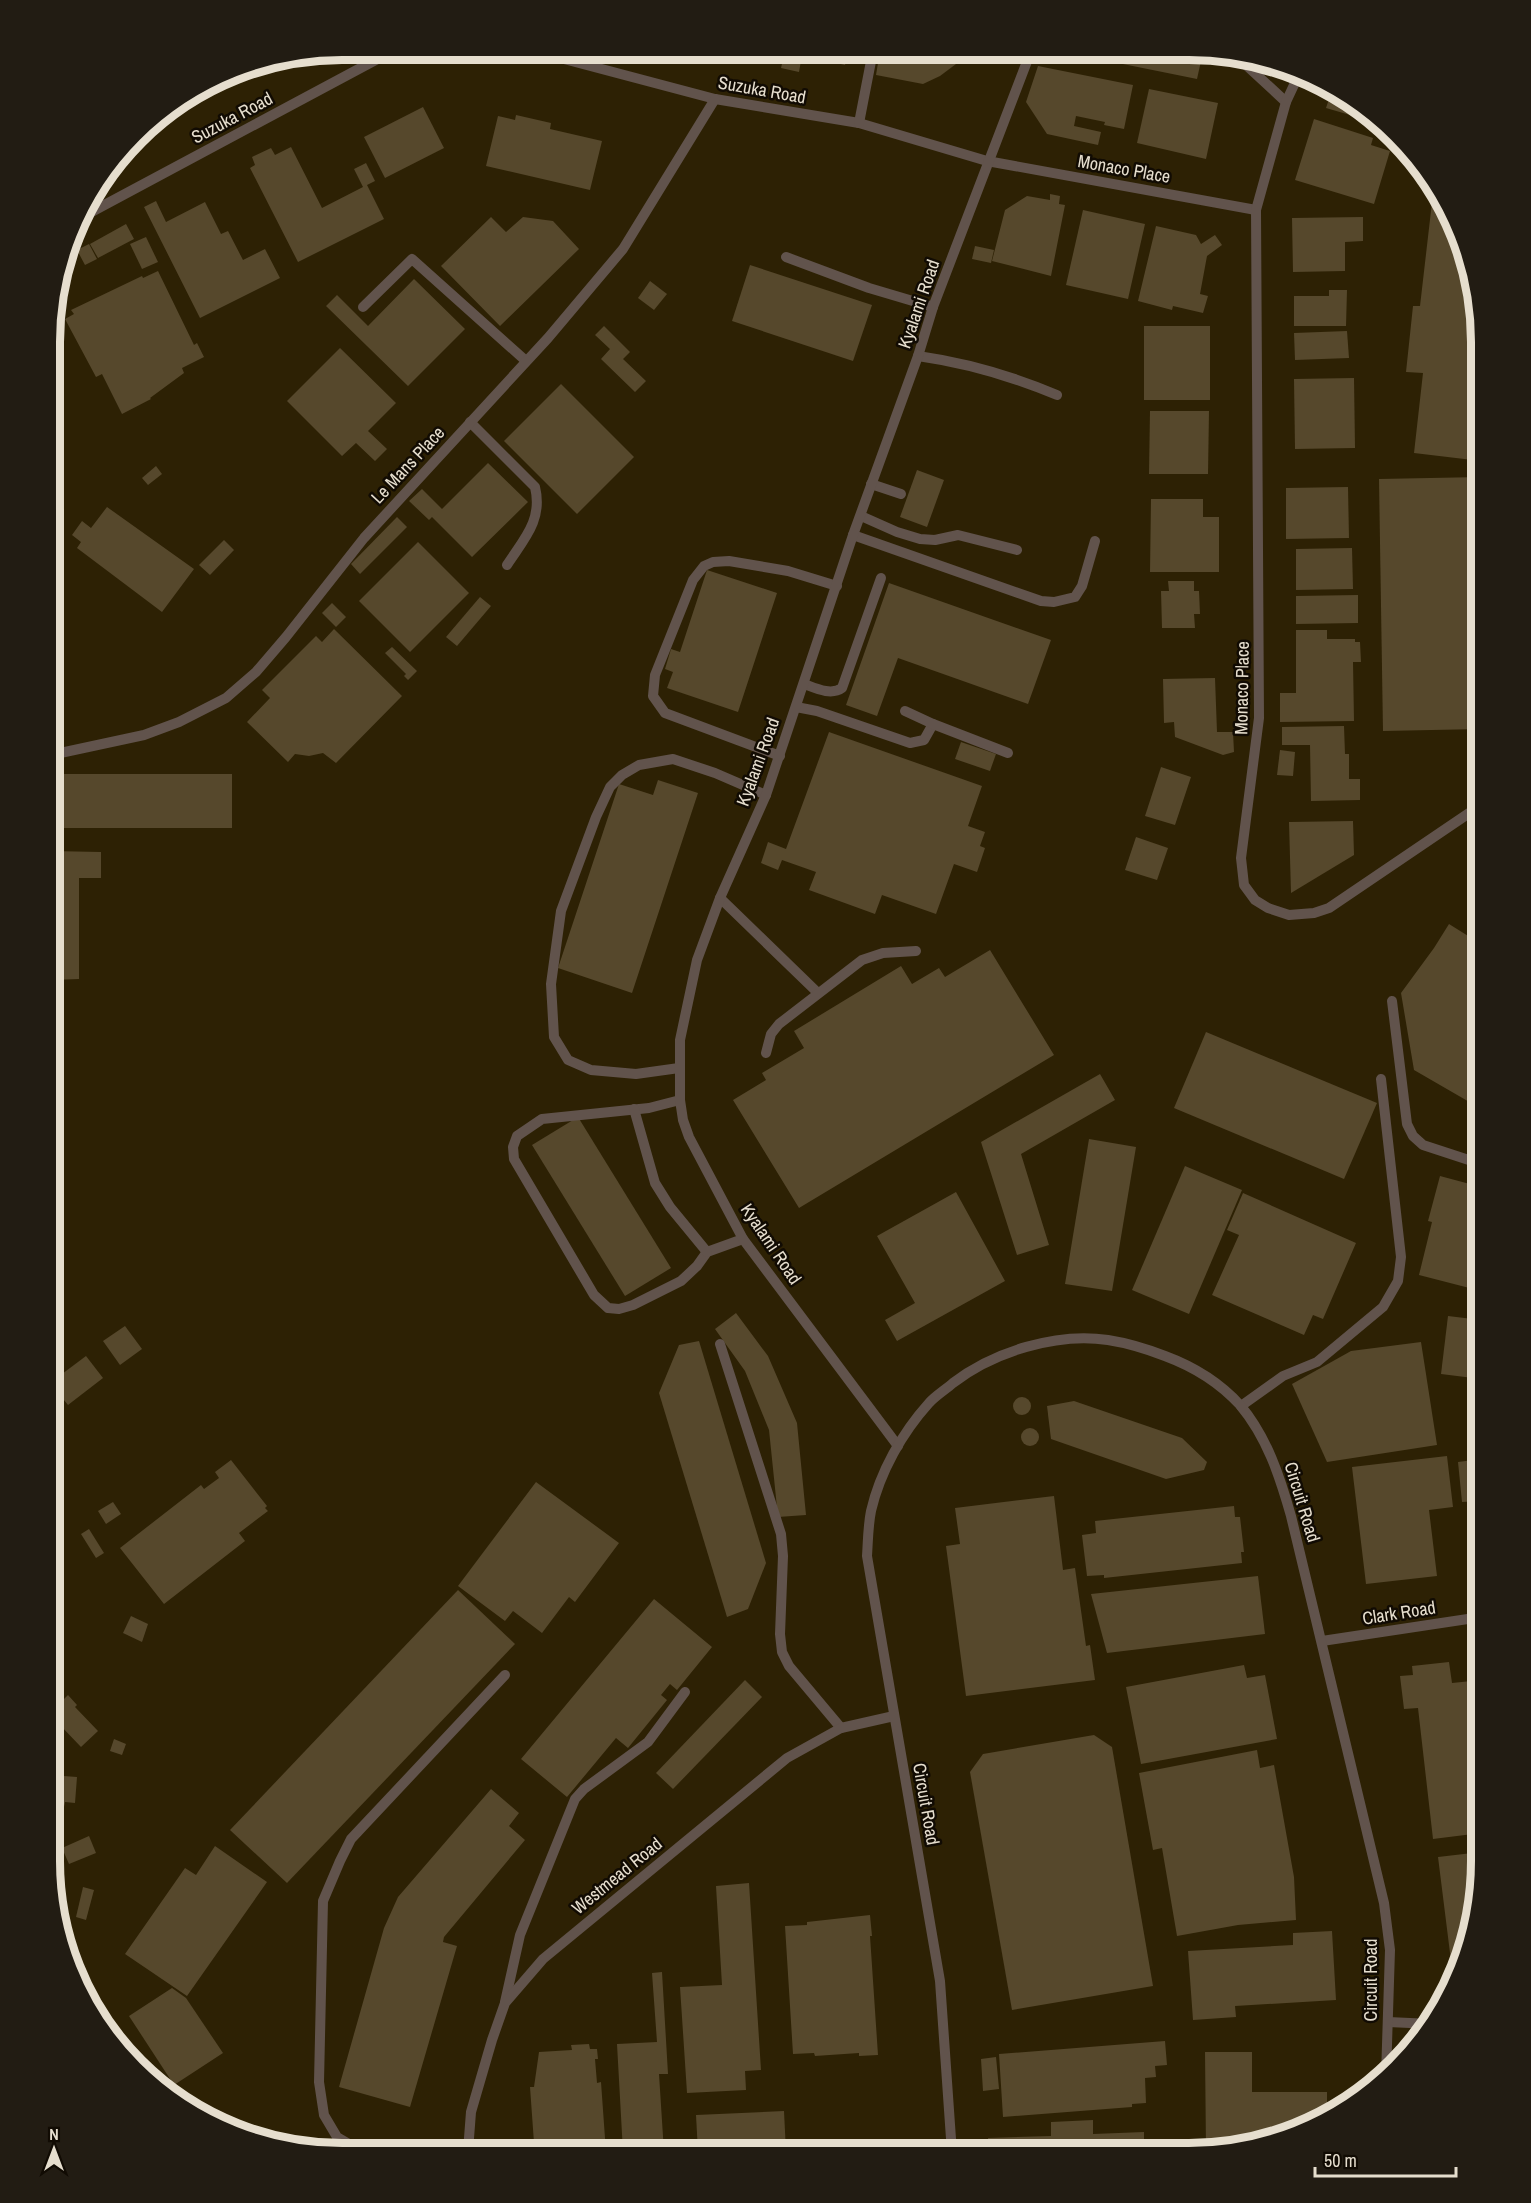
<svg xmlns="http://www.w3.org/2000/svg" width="1531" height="2203" viewBox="0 0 1531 2203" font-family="'Archivo Narrow',sans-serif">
<rect width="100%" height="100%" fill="#2d2104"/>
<g fill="#56482c">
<polygon points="703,51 725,51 723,56"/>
<polygon points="785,51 849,51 845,65 802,55 799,72 781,68"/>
<polygon points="880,51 959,51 956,64 940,76 923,84 876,75"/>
<polygon points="1115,52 1203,52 1197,79 1113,62"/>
<polygon points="1038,66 1133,85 1124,129 1104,125 1105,122 1076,116 1074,126 1101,132 1098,145 1047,134 1026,102"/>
<polygon points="1149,89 1218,103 1206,159 1137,143"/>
<polygon points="1332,90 1367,110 1381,124 1326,108"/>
<polygon points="423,107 444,148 385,178 364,137"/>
<polygon points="516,115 551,123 550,129 602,141 590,190 486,166 498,116 515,120"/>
<polygon points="1314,119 1373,138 1371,145 1390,151 1374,204 1295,180"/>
<polygon points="291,147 322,208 363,187 354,169 366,163 375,181 367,185 384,219 298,262 250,168 255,165 252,157 271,148 275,155"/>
<polygon points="1434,185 1451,213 1481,342 1481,461 1414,453 1423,373 1406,372 1413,306 1420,306"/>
<polygon points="1050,194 1060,196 1059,204 1065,205 1051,276 992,261 1005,210 1027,196 1050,200"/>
<polygon points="156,201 166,222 205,202 221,234 228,231 243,260 265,249 280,278 200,318 144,207"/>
<polygon points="1083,210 1145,224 1128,299 1066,285"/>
<polygon points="491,217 506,232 523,217 553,221 579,249 500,326 441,266"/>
<polygon points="1363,217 1363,241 1345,242 1345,271 1293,272 1292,218"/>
<polygon points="126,224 134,239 98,258 90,244"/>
<polygon points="1156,226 1196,235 1201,244 1215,235 1222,245 1207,256 1200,294 1208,296 1203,313 1173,306 1172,310 1138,301"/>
<polygon points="146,237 158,262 142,269 130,244"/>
<polygon points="89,244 97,259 85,265 77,250"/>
<polygon points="975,246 994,250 991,263 972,259"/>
<polygon points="750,265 872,305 853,361 732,321"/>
<polygon points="158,271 194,345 197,343 204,357 182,368 184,373 150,398 151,399 122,414 102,374 96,377 65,319 74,314 71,310 142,276 143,278"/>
<polygon points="414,279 465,329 408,386 326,306 337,295 368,326"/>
<polygon points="650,281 667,294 654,310 638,298"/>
<polygon points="1329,290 1347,290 1346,326 1294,326 1294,296 1329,296"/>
<polygon points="604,326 630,352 623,359 646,381 635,392 601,359 610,349 595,335"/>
<rect x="1144" y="326" width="66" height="74"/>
<polygon points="1347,331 1349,358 1295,360 1294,333"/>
<polygon points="340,348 396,403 368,431 387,449 375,461 356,443 342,456 287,401"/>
<polygon points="1354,378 1355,448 1295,449 1294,379"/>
<polygon points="561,384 634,457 577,514 504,441"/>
<polygon points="1150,411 1209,411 1208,474 1149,474"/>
<polygon points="488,463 528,502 472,557 432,517 429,520 409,501 422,489 442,509"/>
<polygon points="156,466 162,474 148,485 142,478"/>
<polygon points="917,470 944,480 927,527 900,517"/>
<polygon points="1481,477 1481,729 1383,731 1379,479"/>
<polygon points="1348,487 1349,538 1286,539 1286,488"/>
<polygon points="1151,499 1203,499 1203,517 1219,517 1219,572 1150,572"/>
<polygon points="107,507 194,569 162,612 77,548 81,542 72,535 82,521 91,528"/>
<polygon points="397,517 407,527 360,574 351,564"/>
<polygon points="224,540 234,550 210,575 199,565"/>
<polygon points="418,542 469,593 410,652 359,601"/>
<polygon points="1352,548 1353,589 1296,590 1296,549"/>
<polygon points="707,570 777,593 738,712 667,688 673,672 665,669 671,649 680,652"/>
<polygon points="1168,581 1194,581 1194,591 1199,591 1200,614 1194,614 1195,628 1162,628 1161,591 1169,591"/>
<polygon points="889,583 1051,640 1028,704 898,658 877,716 846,705"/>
<polygon points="1358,595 1358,623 1296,624 1296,596"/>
<polygon points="480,597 491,606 457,646 446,637"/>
<polygon points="332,603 346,617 336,627 322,613"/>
<polygon points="334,629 402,696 336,763 323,753 309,756 295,754 288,762 247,722 270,698 262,690 316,636 322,642"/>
<polygon points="1296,630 1327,630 1327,639 1355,639 1355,642 1360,642 1361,662 1353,662 1354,721 1280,722 1280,693 1296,693"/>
<polygon points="392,647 417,671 408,680 404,676 406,674 385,653"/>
<polygon points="1215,678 1217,732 1233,732 1234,752 1223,755 1175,737 1174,722 1164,723 1163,679"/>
<polygon points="1344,726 1345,754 1349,754 1349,779 1360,779 1360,800 1311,801 1310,745 1282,745 1282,727"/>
<polygon points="829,732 982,786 968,826 985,832 980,846 985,848 977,872 954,864 936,914 882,895 875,914 809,890 816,872 782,860 778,870 761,863 768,842 786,849"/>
<polygon points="961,742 996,754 990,771 955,759"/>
<polygon points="1280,750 1295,752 1293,776 1277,775"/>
<polygon points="1161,767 1191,777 1175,825 1145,816"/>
<rect x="51" y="774" width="181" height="54"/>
<polygon points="658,780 698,793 632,993 558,968 619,784 653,795"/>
<polygon points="1353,821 1354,855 1291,893 1289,822"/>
<polygon points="1136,837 1168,848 1157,880 1125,870"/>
<polygon points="51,851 101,852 101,878 79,878 79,979 51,980"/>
<polygon points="1449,924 1481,944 1471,963 1481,969 1481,1103 1478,1107 1414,1070 1401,993 1434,948"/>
<polygon points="990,950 1054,1055 799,1208 733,1100 766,1080 762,1073 804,1048 794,1031 901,966 912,984 939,968 945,977"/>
<polygon points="1206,1032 1377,1103 1344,1179 1174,1108"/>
<polygon points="1100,1074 1115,1100 1021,1154 1049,1245 1017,1255 981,1142"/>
<polygon points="578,1117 671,1268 625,1296 532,1145"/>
<polygon points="1089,1139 1136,1147 1112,1291 1065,1284"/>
<polygon points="1185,1166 1242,1190 1189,1314 1132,1290"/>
<polygon points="1440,1176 1481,1187 1481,1206 1478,1219 1481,1220 1481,1291 1419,1275 1432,1222 1428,1221"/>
<polygon points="956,1192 1005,1281 897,1341 885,1320 915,1303 877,1236"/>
<polygon points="1243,1193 1356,1243 1323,1319 1313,1315 1304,1335 1212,1295 1239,1235 1227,1230"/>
<polygon points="736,1313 768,1356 797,1423 806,1515 778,1517 769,1430 745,1371 715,1329"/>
<polygon points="1448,1316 1481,1320 1481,1379 1441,1374"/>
<polygon points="125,1326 142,1349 120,1365 103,1341"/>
<polygon points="699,1341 766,1563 748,1609 727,1617 659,1393 679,1345"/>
<polygon points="1421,1342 1437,1445 1327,1462 1292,1384 1351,1351"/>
<polygon points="86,1356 103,1378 68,1405 50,1383"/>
<circle cx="1022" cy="1406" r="9"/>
<polygon points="1074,1401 1182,1438 1207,1462 1204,1470 1166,1479 1051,1439 1047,1406"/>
<circle cx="1030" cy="1437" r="9"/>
<polygon points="1447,1456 1453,1507 1429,1510 1437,1576 1366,1584 1352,1467"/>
<polygon points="1481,1459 1481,1501 1462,1502 1458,1462"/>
<polygon points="231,1460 267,1506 265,1508 268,1511 239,1533 245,1541 164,1604 120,1548 201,1485 204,1489 219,1478 215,1472"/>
<polygon points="536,1482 619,1543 575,1602 569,1597 542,1633 513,1611 505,1621 458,1586"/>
<polygon points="1054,1496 1063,1570 1075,1568 1086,1646 1090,1645 1095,1680 966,1696 946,1546 960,1544 955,1508"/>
<polygon points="113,1502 121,1514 106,1524 98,1511"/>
<polygon points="1234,1506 1235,1517 1240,1517 1244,1552 1241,1552 1242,1563 1104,1578 1104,1575 1087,1576 1082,1535 1096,1533 1095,1521"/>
<polygon points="89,1529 104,1553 96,1558 81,1534"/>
<polygon points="1258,1576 1265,1634 1107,1653 1091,1594"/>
<polygon points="458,1590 515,1644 287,1883 230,1830"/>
<polygon points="654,1599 712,1647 677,1690 670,1684 661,1695 667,1700 628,1748 616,1738 567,1797 521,1759"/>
<polygon points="131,1616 148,1624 142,1642 123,1633"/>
<polygon points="1449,1662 1452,1683 1481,1680 1481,1833 1433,1839 1418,1708 1404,1709 1400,1676 1413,1675 1412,1666"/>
<polygon points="1244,1665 1247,1678 1265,1675 1277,1739 1141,1764 1126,1687"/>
<polygon points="745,1680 762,1697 673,1789 656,1773"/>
<polygon points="68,1695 77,1705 75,1707 98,1731 81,1747 59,1724 56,1727 50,1721 50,1713"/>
<polygon points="1094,1735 1112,1747 1153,1986 1012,2010 970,1772 983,1754"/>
<polygon points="114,1739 126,1744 122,1755 110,1751"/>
<polygon points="1257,1750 1260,1768 1274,1765 1294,1877 1296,1920 1238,1925 1177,1936 1162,1848 1153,1850 1139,1773"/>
<polygon points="50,1775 77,1777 75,1803 65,1802 64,1807 50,1806"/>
<polygon points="491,1789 519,1813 509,1826 525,1840 444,1937 443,1942 457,1946 410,2107 339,2087 384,1928 398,1897"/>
<polygon points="89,1836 96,1853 69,1864 62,1848"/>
<polygon points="215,1846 267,1882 187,1996 125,1954 185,1868 196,1875"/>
<polygon points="1481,1852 1481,1880 1466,1955 1464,1960 1451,1961 1438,1857"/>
<polygon points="55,1882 63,1884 59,1902"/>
<polygon points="749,1883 761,2070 745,2071 746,2090 687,2093 680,1987 722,1985 716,1886"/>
<polygon points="83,1887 94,1890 86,1920 76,1917"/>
<polygon points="870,1915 872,1936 870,1936 878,2055 859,2056 859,2053 815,2056 814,2053 793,2054 785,1926 807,1925 807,1922"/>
<polygon points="1332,1931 1336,2000 1235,2006 1236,2017 1193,2020 1188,1951 1293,1945 1293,1933"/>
<polygon points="662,1972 668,2074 659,2074 664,2152 623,2152 617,2044 657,2042 652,1973"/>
<polygon points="172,1988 186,1998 223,2053 174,2085 129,2016"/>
<polygon points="1165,2041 1167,2065 1155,2066 1156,2077 1145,2078 1146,2103 1132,2104 1132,2107 1003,2117 999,2054"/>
<polygon points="589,2044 590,2049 597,2049 598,2059 595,2059 597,2083 601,2082 606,2152 528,2152 528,2144 534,2143 530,2087 534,2087 539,2052 572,2050 571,2045"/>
<polygon points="1205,2052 1252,2052 1252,2092 1327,2092 1327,2117 1318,2123 1206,2150"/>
<polygon points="996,2057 999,2089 983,2091 981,2059"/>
<polygon points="784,2111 786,2152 698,2152 696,2115"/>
<polygon points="1093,2120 1093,2134 1144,2132 1144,2147 1152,2147 1152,2153 989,2151 988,2138 1051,2136 1051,2122"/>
</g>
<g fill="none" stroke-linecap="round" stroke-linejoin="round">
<g stroke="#61534c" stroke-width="10">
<polyline points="530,50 715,99 859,123 987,161 1256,210"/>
<polyline points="1240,55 1245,64 1286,102"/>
<polyline points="1300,72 1286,102 1256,210 1259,718 1241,858 1244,885 1255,900 1268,908 1289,915 1314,913 1329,908 1481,805"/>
<polyline points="859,123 873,51"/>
<polyline points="82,217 383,56 399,50"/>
<polyline points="786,257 869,288 933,307"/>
<polyline points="363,307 412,259 526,361"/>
<path d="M918,356c49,7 94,20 139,39"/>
<path d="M470,422l65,65c8,33 -11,52 -28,78"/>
<polyline points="871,484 901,494"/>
<polyline points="861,516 897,532 920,539 935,540 958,535 1017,550"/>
<polyline points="853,535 1041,601 1054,602 1075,597 1082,586 1095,541"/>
<path d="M804,684c11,4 27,12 38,4l39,-110"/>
<polyline points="796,707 817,711 910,743 924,740 933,724"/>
<polyline points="905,711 933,724 1008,753"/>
<polyline points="51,755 144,735 179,722 226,698 256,672 286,637 364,538 548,338 623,249 715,99"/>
<polyline points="780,756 665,713 653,696 655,675 693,580 704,566 713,562 729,561 788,571 837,586"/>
<polyline points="720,898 818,993"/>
<polyline points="1392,1001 1407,1124 1413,1136 1423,1145 1481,1164"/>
<polyline points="766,1053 771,1034 779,1024 862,960 883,953 916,951"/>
<polyline points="679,1068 636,1074 591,1070 568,1060 554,1037 551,984 561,911 596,817 610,787 622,775 639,765 673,759 715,773 766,795"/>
<polyline points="680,1100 649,1108 542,1119 517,1136 513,1147 514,1159 594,1295 608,1308 619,1309 633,1305 681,1281 697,1266 707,1252 743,1239"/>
<polyline points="634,1109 655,1183 670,1207 707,1252"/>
<polyline points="720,1344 781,1534 783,1556 780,1634 782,1652 789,1666 841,1728"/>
<polyline points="1241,1406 1283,1376 1317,1362 1383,1307 1398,1281 1401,1257 1381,1079"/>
<polyline points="898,1446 743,1239 689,1137 683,1120 680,1100 680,1040 697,960 720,898 766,795 853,535 918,356 933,307 1031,51"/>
<polyline points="1322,1641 1481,1617"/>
<polyline points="505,2002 520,1935 575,1799 584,1789 648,1742 685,1692"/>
<polyline points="1388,2022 1432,2024"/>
<polyline points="361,2151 337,2137 324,2115 319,2082 323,1901 340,1861 351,1839 505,1675"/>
<polyline points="468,2151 471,2112 492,2040 505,2003 543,1959 787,1758 841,1728 894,1716"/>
<path d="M952,2153l-12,-172 -73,-425c1,-15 1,-30 4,-45 9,-39 31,-78 58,-108 6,-7 16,-13 24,-20 40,-31 104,-51 155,-43 19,3 39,9 57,16 27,10 55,27 75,49 27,32 40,72 51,111l93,387 6,47 -4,126"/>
</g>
</g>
<g text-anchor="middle" stroke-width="5" stroke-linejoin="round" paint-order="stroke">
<g font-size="18" fill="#e6dece" stroke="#110b03">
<text transform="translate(762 90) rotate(10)" y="6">Suzuka Road</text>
<text transform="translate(232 118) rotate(-28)" y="6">Suzuka Road</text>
<text transform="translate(1124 169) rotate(10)" y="6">Monaco Place</text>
<text transform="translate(919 304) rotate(-71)" y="6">Kyalami Road</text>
<text transform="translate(408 465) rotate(-47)" y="6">Le Mans Place</text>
<text transform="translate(1242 688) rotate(-89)" y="6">Monaco Place</text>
<text transform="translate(758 762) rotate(-70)" y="6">Kyalami Road</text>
<text transform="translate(771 1244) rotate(56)" y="6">Kyalami Road</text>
<text transform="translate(1302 1502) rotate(73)" y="6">Circuit Road</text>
<text transform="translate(1399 1613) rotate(-9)" y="6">Clark Road</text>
<text transform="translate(926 1804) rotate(80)" y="6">Circuit Road</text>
<text transform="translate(617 1876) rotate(-39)" y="6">Westmead Road</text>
<text transform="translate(1371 1980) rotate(-90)" y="6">Circuit Road</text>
</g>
</g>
<path d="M0 0H1531V2203H0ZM342 60H1189A282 282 0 0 1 1471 342V1861A282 282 0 0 1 1189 2143H342A282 282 0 0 1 60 1861V342A282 282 0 0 1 342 60Z" fill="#221c13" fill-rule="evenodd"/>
<path fill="none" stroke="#e6dece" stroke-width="8" d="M342 60H1189A282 282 0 0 1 1471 342V1861A282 282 0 0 1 1189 2143H342A282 282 0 0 1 60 1861V342A282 282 0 0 1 342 60Z"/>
<g transform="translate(54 2149)" stroke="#110b03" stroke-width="4.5" paint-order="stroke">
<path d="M0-4.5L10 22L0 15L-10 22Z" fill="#e6dece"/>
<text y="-9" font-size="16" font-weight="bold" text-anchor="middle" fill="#e6dece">N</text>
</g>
<path d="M1315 2167v9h141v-9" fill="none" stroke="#e6dece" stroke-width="3"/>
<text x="1324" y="2167" font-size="18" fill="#e6dece" stroke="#110b03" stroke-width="4.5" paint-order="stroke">50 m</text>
</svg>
